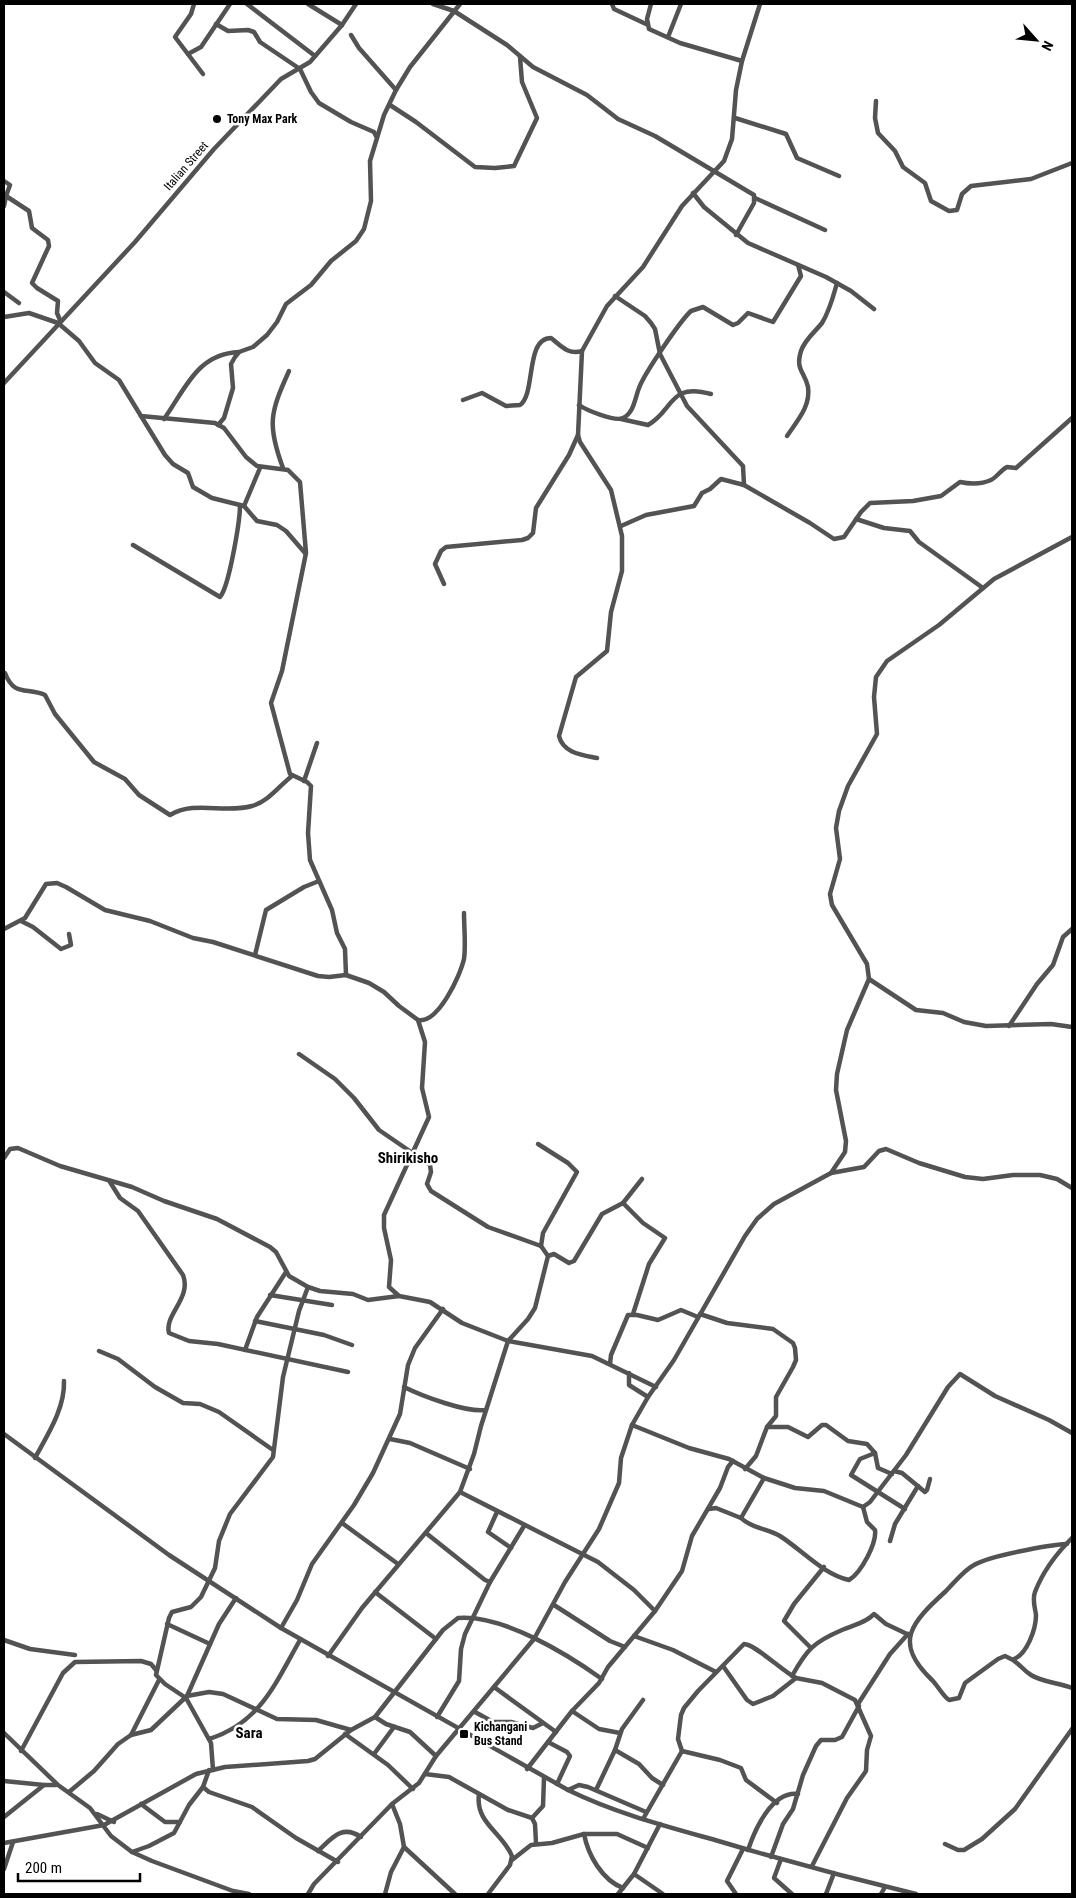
<svg xmlns="http://www.w3.org/2000/svg" width="1076" height="1898" viewBox="0 0 1076 1898" font-family="'Roboto Condensed',sans-serif">
<rect width="100%" height="100%" fill="#fff"/>
<g fill="none" stroke-linecap="round" stroke-linejoin="round">
<g stroke="#535353" stroke-width="4.5">
<polyline points="194,4 191,14 175,37 203,74"/>
<polyline points="247,4 315,56"/>
<polyline points="308,4 342,25"/>
<polyline points="433,4 454,11 507,45 533,67 587,95 618,119 655,136 754,195 754,203 736,235"/>
<polyline points="612,4 614,9 646,24"/>
<polyline points="651,4 647,19 649,29 680,43 742,61"/>
<polyline points="216,24 228,31 248,30 254,32 260,42 300,69 311,92 319,103 351,122 374,132 376,136"/>
<polyline points="351,35 359,48 396,90"/>
<polyline points="668,37 681,4"/>
<polyline points="188,54 201,47 230,4"/>
<polyline points="876,101 875,118 878,133 895,151 903,167 925,183 931,201 949,211 957,210 962,194 971,186 1031,179 1072,163"/>
<polyline points="390,105 416,122 475,167 495,168 514,166 537,118 522,82 520,57"/>
<polyline points="735,118 786,134 797,158 839,176"/>
<polyline points="4,181 10,185 6,196 29,211 32,228 48,240 49,246 32,283 37,288 58,301 57,313 60,320"/>
<polyline points="693,193 704,207 748,243 826,277 851,291 874,309"/>
<polyline points="755,198 825,230"/>
<polyline points="4,206 6,196"/>
<polyline points="4,292 19,303"/>
<path d="M615,296l30,20 6,7 4,6 5,25 27,52 56,60 1,19 66,38 24,16 10,-2 17,-25 9,-9 43,-2 28,-5 19,-14c10,2 20,3 31,-2 6,-3 10,-10 16,-13l9,1 56,-50"/>
<polyline points="4,317 29,313 58,323 79,341 95,363 119,380 141,416 215,423 224,428 246,457 257,466 288,470 300,482 306,553 282,671 271,703 290,774 307,782 311,786 308,833 310,860 332,910 337,933 345,949 346,975"/>
<polyline points="4,383 135,242 214,149 281,79 310,62 342,25 356,4"/>
<path d="M463,400l19,-7 24,13 14,-1c16,-11 5,-67 31,-67 10,8 17,17 31,13"/>
<path d="M579,405c7,5 36,17 44,13 11,-5 12,-20 16,-30 5,-14 41,-67 52,-77l12,-4 30,18 5,-2 10,-10 25,9 28,-46 -3,-11"/>
<polyline points="141,416 165,455 173,464 188,473 193,487 212,498 244,506 257,521 277,525 286,531 305,553"/>
<path d="M164,419c22,-31 33,-65 75,-67"/>
<path d="M621,419l27,6c26,-15 21,-43 63,-31"/>
<polyline points="218,425 224,418 233,388 231,364 235,357 239,352 253,347 267,335 277,322 286,304 311,285 331,261 356,241 364,229 371,201 370,161 384,115 396,90 410,67 460,4"/>
<path d="M787,436c10,-15 24,-30 21,-49 -3,-15 -13,-17 -7,-36 4,-12 14,-19 21,-28 8,-13 11,-26 15,-40"/>
<path d="M283,468c-16,-43 -13,-55 6,-97"/>
<polyline points="244,506 260,468"/>
<polyline points="856,519 884,528 910,531 919,542 983,588"/>
<polyline points="621,526 646,515 694,506 702,493 710,489 721,479 744,485"/>
<path d="M133,545l87,52c9,-10 20,-76 20,-92"/>
<polyline points="444,584 435,564 441,551 446,547 522,540 528,538 533,533 536,508 569,455 578,435"/>
<path d="M5,673c9,24 22,14 40,22l10,19 39,48 31,17 14,16 31,20c25,-15 54,-1 82,-9 16,-4 28,-21 40,-30"/>
<path d="M597,758c-15,-3 -34,-5 -38,-22l17,-59 31,-26 4,-39 11,-41v-35l-11,-46 -31,-48 -2,-7 4,-84 25,-45 36,-39 39,-61 42,-45 8,-22 4,-49 6,-29 18,-57"/>
<polyline points="304,781 317,743"/>
<polyline points="21,921 33,927 61,949 71,945 69,934"/>
<polyline points="4,929 25,918 46,884 57,883 66,887 105,910 150,921 193,938 213,942 318,976 329,977 346,975 369,983 384,992 399,1006 418,1020 425,1042 422,1088 429,1117 384,1215 384,1228 391,1260 389,1287 399,1296 430,1302 462,1323 508,1341 592,1356 656,1387"/>
<polyline points="255,955 266,910 304,887 319,881"/>
<polyline points="869,979 916,1010 943,1013 964,1022 986,1026 1051,1024 1072,1027"/>
<path d="M418,1020c20,4 42,-44 46,-61 2,-14 0,-31 0,-46"/>
<polyline points="1009,1026 1037,984 1053,965 1063,937 1072,929"/>
<polyline points="299,1054 335,1079 354,1098 379,1130 430,1165 431,1172 427,1184 431,1191 488,1227 541,1246 548,1256 535,1308 528,1319 508,1341 481,1426 474,1454 460,1492 362,1608 328,1656"/>
<polyline points="538,1144 568,1163 577,1172 543,1233 541,1246"/>
<polyline points="4,1158 10,1149 18,1148 60,1166 132,1187 164,1201 217,1219 270,1247 276,1252 289,1276 308,1287 320,1291 353,1294 368,1300 399,1296"/>
<polyline points="831,1173 864,1167 879,1151 886,1149 919,1163 965,1177 983,1179 1013,1175 1040,1175 1057,1179 1072,1188"/>
<path d="M110,1182l10,16 18,13 45,64c9,23 -19,40 -14,58l20,8 29,3 130,28"/>
<polyline points="623,1203 643,1223 665,1238 649,1264 633,1314"/>
<polyline points="548,1256 554,1254 569,1263 574,1261 602,1214 623,1203 642,1179"/>
<polyline points="270,1295 332,1305"/>
<polyline points="700,1314 727,1323 773,1329 793,1343 795,1348 796,1360 793,1367 776,1397 776,1416 767,1427 756,1456 745,1469"/>
<polyline points="255,1321 324,1335 352,1345"/>
<polyline points="245,1350 257,1317 286,1272"/>
<polyline points="99,1351 118,1359 155,1387 183,1403 200,1404 219,1412 273,1450"/>
<polyline points="610,1364 611,1355 628,1315 637,1315 658,1320 681,1310 698,1317"/>
<polyline points="629,1373 629,1385 648,1397"/>
<path d="M404,1387c18,9 63,26 82,23"/>
<polyline points="632,1425 689,1448 729,1459 764,1478 795,1488 824,1491 863,1507 870,1502 906,1455 948,1387 960,1374 995,1396 1049,1420 1072,1433"/>
<polyline points="767,1427 788,1427 808,1437 822,1425 826,1425 848,1441 867,1444 875,1453 878,1468 892,1474"/>
<path d="M4,1434l165,121 112,73 287,162c47,23 97,36 147,50 67,20 134,38 201,54"/>
<polyline points="390,1439 410,1443 470,1469"/>
<polyline points="875,1453 860,1459 851,1475 905,1509"/>
<path d="M35,1458c13,-24 30,-50 29,-77"/>
<polyline points="894,1471 902,1473 925,1492 927,1490 930,1479"/>
<polyline points="460,1492 598,1562 634,1590 655,1611"/>
<polyline points="709,1509 716,1508 741,1518 764,1478"/>
<polyline points="497,1512 488,1532 511,1548"/>
<path d="M741,1518c10,10 27,11 39,18 22,14 44,39 69,44 12,-7 28,-37 26,-50l-8,-8 -4,-15"/>
<polyline points="342,1523 398,1564"/>
<polyline points="426,1533 485,1580 490,1582 524,1526"/>
<polyline points="890,1541 895,1524 918,1486"/>
<path d="M1067,1544c-19,1 -78,12 -93,21 -11,6 -19,17 -28,26 -34,31 -54,51 -14,89 6,6 11,16 17,20l10,-2 6,-15 33,-24 7,-3c15,6 15,12 26,19 11,7 28,8 41,13"/>
<polyline points="375,1592 436,1639"/>
<polyline points="554,1605 610,1641 625,1647"/>
<polyline points="167,1624 210,1644"/>
<polyline points="281,1628 297,1600 312,1564 354,1505 373,1473 400,1414 408,1365 415,1348 443,1309"/>
<polyline points="634,1636 673,1650 716,1672"/>
<polyline points="4,1640 30,1649 75,1655"/>
<polyline points="810,1647 784,1621 794,1604 824,1567"/>
<path d="M1014,1659c13,-5 22,-30 22,-44 -1,-8 -4,-15 -1,-23 8,-21 21,-38 37,-54"/>
<polyline points="723,1666 747,1700 753,1704 773,1696 796,1678 822,1683 855,1700 871,1736 867,1750 866,1771 847,1798 812,1866"/>
<path d="M792,1676c15,-27 22,-34 50,-46 11,-5 24,-7 32,-16l12,10 21,10"/>
<polyline points="494,1687 556,1732"/>
<polyline points="187,1696 209,1692 223,1694 277,1719 316,1720 351,1730"/>
<polyline points="858,1704 890,1654 908,1634"/>
<polyline points="572,1711 599,1729 620,1733"/>
<polyline points="475,1712 493,1722 511,1722 533,1728 543,1723"/>
<polyline points="375,1717 386,1724 410,1732 436,1756"/>
<polyline points="437,1717 459,1681 461,1649 465,1634 490,1582"/>
<polyline points="4,1733 58,1785 90,1808 111,1836 132,1852 152,1861 233,1891 249,1894"/>
<polyline points="345,1734 388,1765 413,1789"/>
<polyline points="131,1735 151,1730 187,1696 219,1624 236,1598"/>
<path d="M209,1739c51,-16 66,-55 91,-99"/>
<polyline points="548,1742 567,1752 570,1756 557,1784"/>
<polyline points="615,1750 639,1764 652,1778 663,1785"/>
<polyline points="21,1751 63,1673 75,1662 141,1661 151,1664 156,1670"/>
<polyline points="374,1754 394,1727"/>
<polyline points="527,1769 572,1711 599,1683 608,1667 655,1611 682,1571 692,1536 720,1488 728,1467 733,1461"/>
<polyline points="213,1770 211,1743 186,1698 165,1684 156,1675 169,1618 172,1612 191,1607 201,1597 215,1568 219,1541 230,1514 273,1457 283,1377 299,1311 308,1287"/>
<polyline points="425,1774 449,1777 508,1810 532,1818 535,1824 536,1843"/>
<polyline points="4,1781 44,1785"/>
<polyline points="203,1787 209,1792 252,1807 296,1838 338,1862"/>
<polyline points="568,1790 579,1785 588,1787 646,1812"/>
<polyline points="596,1790 615,1750 622,1729 643,1700"/>
<polyline points="69,1792 94,1771 118,1744 131,1735 159,1680"/>
<path d="M479,1794c-4,29 23,38 33,62l-2,9 -22,29"/>
<path d="M777,1803l-31,-23 -5,-12 -21,-8 -38,-9 -4,-12 3,-24 3,-7 14,-17 46,-47c11,0 38,27 52,34"/>
<polyline points="141,1804 165,1822 180,1822"/>
<polyline points="392,1804 400,1824 404,1847 455,1894"/>
<polyline points="97,1814 114,1822"/>
<polyline points="4,1817 44,1785 56,1785"/>
<polyline points="532,1818 543,1806 544,1778"/>
<polyline points="643,1819 682,1751"/>
<polyline points="660,1824 634,1874 663,1894"/>
<path d="M584,1834c4,21 18,46 39,54"/>
<path d="M4,1843l100,-18 92,-51 29,-7 83,-6 7,-2 36,-29 24,-13 68,-87 15,-12c44,-4 109,36 144,61"/>
<polyline points="945,1844 958,1850 964,1850 982,1839 1015,1809 1072,1729"/>
<path d="M748,1850c7,-21 24,-59 50,-56"/>
<path d="M318,1851c14,-13 24,-27 43,-14"/>
<polyline points="132,1852 149,1846 174,1833 189,1805 203,1787 209,1770"/>
<polyline points="771,1857 783,1824 793,1809 803,1775 816,1746 821,1740 835,1740 842,1737 859,1706"/>
<polyline points="781,1859 774,1878 792,1894"/>
<polyline points="512,1860 531,1845 552,1843 584,1834 617,1834 648,1848"/>
<polyline points="4,1869 13,1842"/>
<polyline points="308,1894 314,1884 392,1804 419,1783 436,1756 534,1639 565,1582 599,1529 619,1483 621,1458 632,1425 648,1397 674,1360 745,1236 757,1219 774,1204 831,1173 845,1152 846,1141 836,1090 837,1074 847,1030 869,979 867,964 832,905 830,894 840,859 836,828 839,811 848,786 877,734 874,697 876,677 887,661 939,625 994,579 1072,537"/>
<polyline points="385,1894 391,1872 404,1847"/>
<polyline points="618,1894 634,1874"/>
<polyline points="736,1894 727,1881 743,1849"/>
<polyline points="826,1894 834,1873"/>
<polyline points="881,1894 885,1887"/>
</g>
</g>
<g fill="#000" stroke="#fff" stroke-width="2">
<circle cx="217" cy="119" r="5"/>
<rect x="459" y="1729" width="10" height="10" rx="2.5"/>
</g>
<g text-anchor="middle" stroke-width="5" stroke-linejoin="round" paint-order="stroke">
<g font-size="12" font-weight="bold" fill="#000" stroke="#fff" text-anchor="start">
<text x="227" y="123">Tony Max Park</text>
<text x="474" y="1731">Kichangani<tspan x="474" dy="14">Bus Stand</tspan></text>
</g>
<g font-size="12" fill="#000" stroke="#fff">
<text transform="translate(186 166) rotate(-49)" y="4">Italian Street</text>
</g>
<g font-size="15" font-weight="bold" fill="#000" stroke="#fff">
<text x="408" y="1163">Shirikisho</text>
<text x="249" y="1738">Sara</text>
</g>
</g>
<rect width="1076" height="1898" fill="none" stroke="#000000" stroke-width="10"/>
<g transform="translate(1036 40) rotate(117)" stroke="#ffffff" stroke-width="4" paint-order="stroke">
<path d="M0-4L9 19L0 12L-9 19Z" fill="#000000"/>
<text y="-8" font-size="14" font-weight="bold" text-anchor="middle" fill="#000000">N</text>
</g>
<path d="M18 1873v8h122v-8" fill="none" stroke="#000000" stroke-width="2.5"/>
<text x="25" y="1873" font-size="15" fill="#000000" stroke="#ffffff" stroke-width="4" paint-order="stroke">200 m</text>
</svg>
